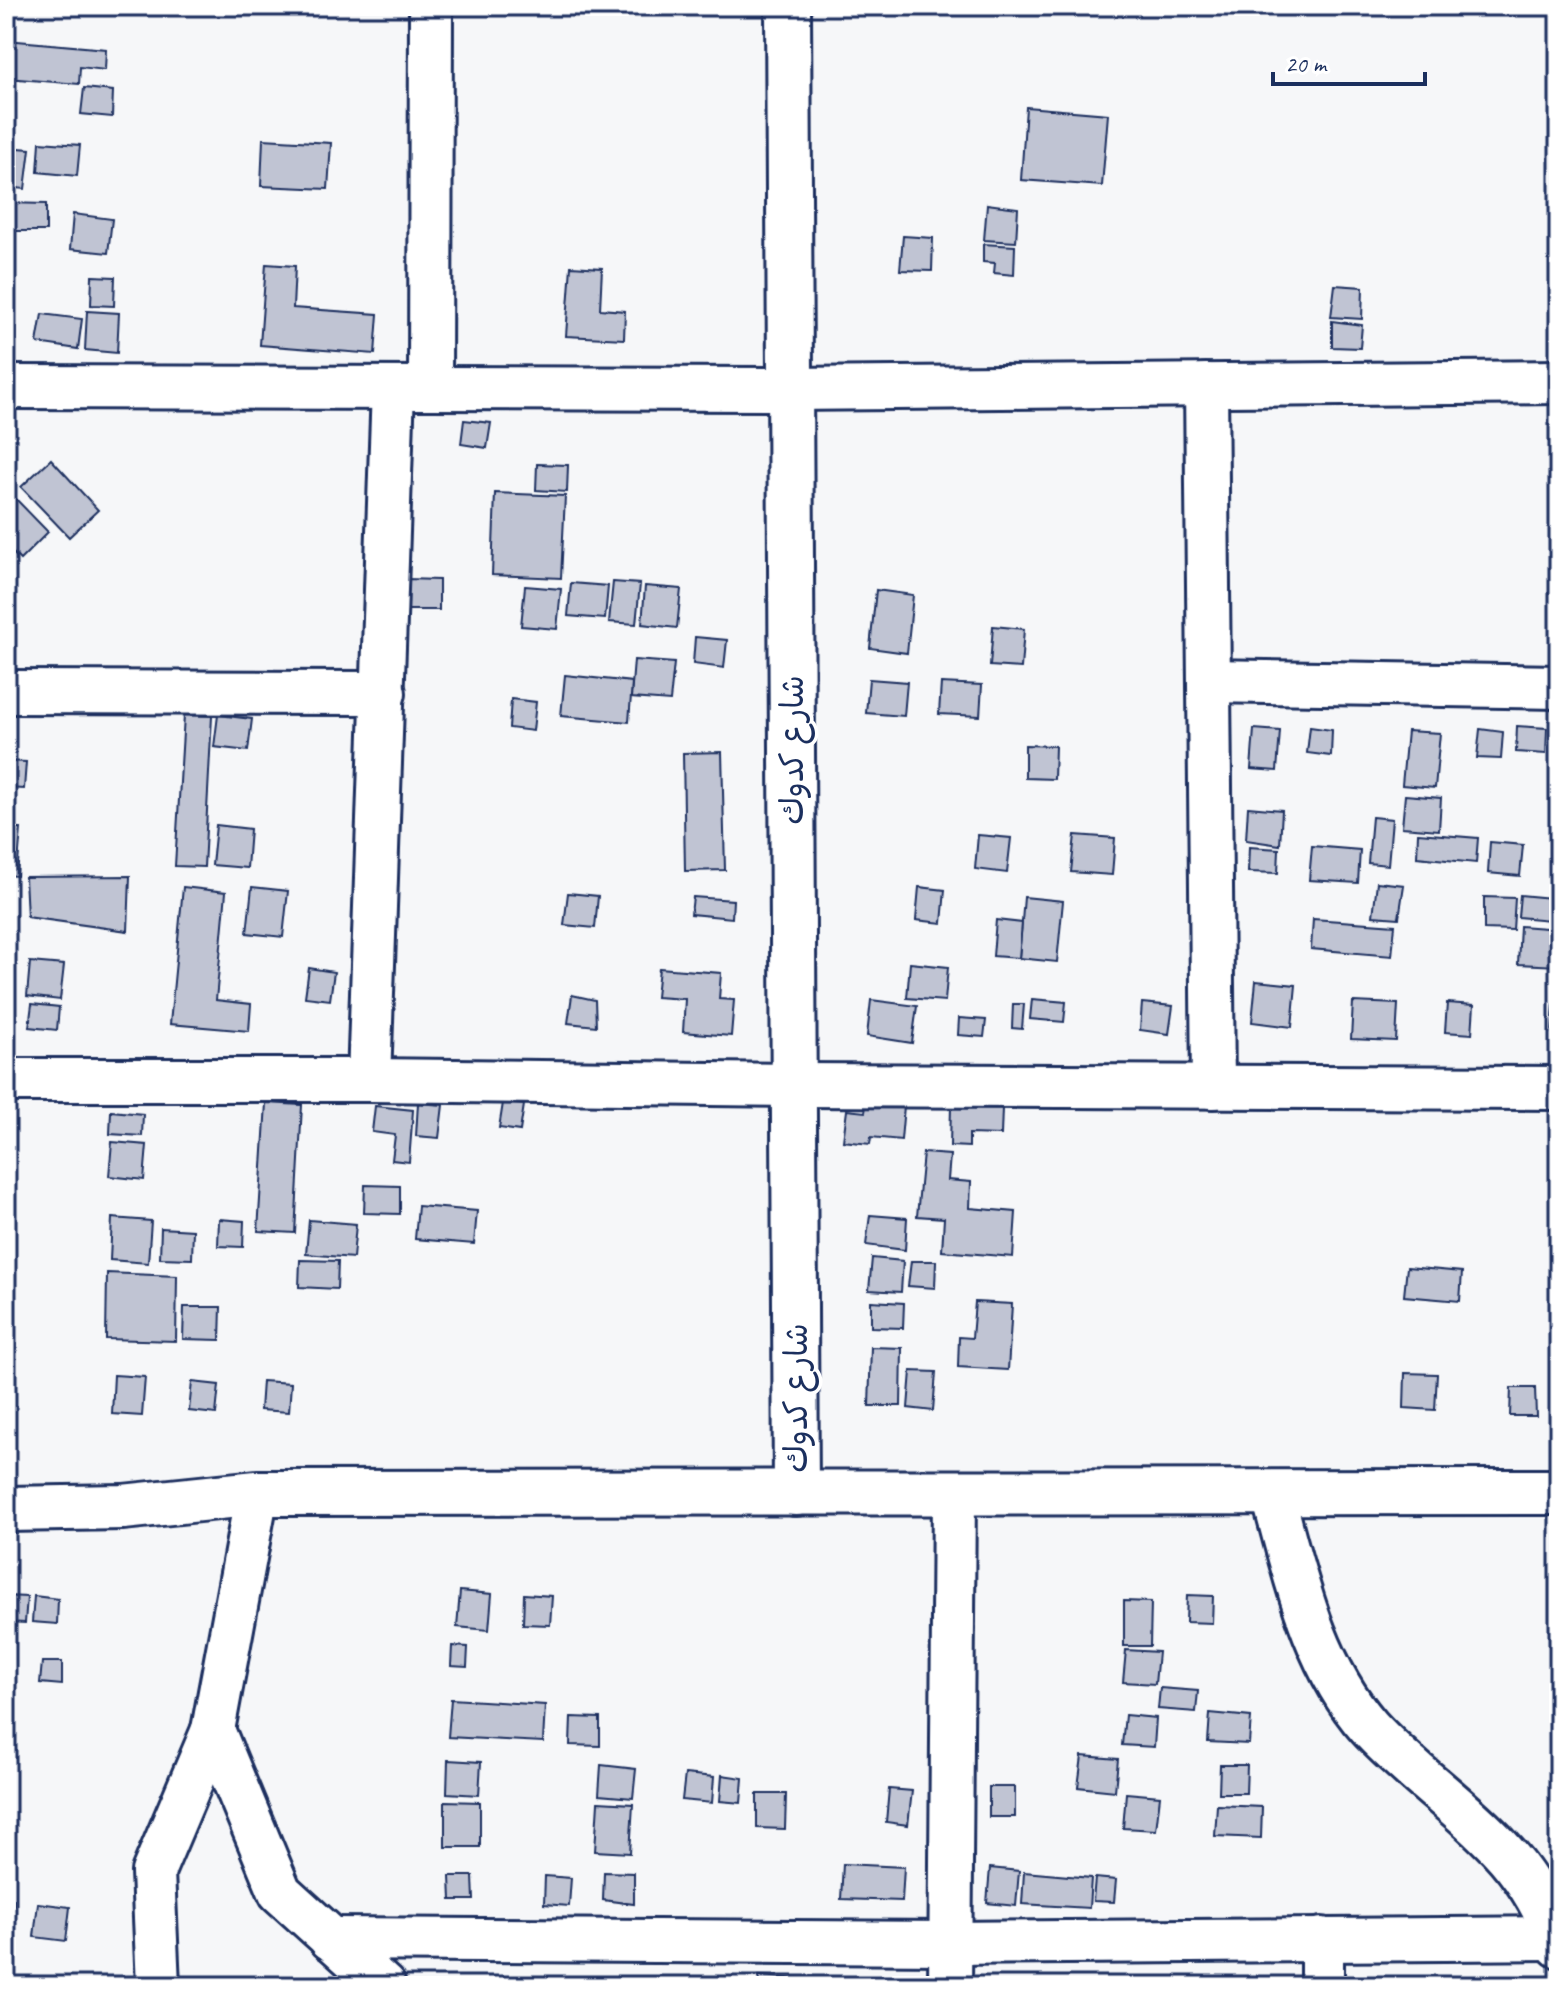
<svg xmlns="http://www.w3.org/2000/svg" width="1565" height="1992" viewBox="0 0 1565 1992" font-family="Caveat,'Playpen Sans Arabic',sans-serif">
<rect width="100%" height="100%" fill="#f6f7f9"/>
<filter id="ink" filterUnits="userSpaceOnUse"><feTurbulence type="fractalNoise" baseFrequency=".0125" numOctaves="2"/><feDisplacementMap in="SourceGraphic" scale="16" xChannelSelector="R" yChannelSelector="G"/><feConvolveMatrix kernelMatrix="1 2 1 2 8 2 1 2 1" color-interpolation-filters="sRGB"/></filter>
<g filter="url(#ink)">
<g fill="#c0c4d3" stroke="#1b2f5e" stroke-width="2">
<polygon points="6,40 106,49 105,70 80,67 79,84 6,78"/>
<polygon points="84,88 113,91 112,117 81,114"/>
<polygon points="1026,107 1108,114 1102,186 1021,180"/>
<polygon points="263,139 331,143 328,189 261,186"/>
<polygon points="40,142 80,145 77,176 38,172"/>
<polygon points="6,147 30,149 25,189 6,187"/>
<polygon points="6,203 46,204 46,231 6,231"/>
<polygon points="987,204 1018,208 1016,242 984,240"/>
<polygon points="73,214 112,219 108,253 70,249"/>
<polygon points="903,236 933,238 932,271 900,270"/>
<polygon points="983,244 1015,246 1014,275 994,273 995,263 983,262"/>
<polygon points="266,264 295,266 293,308 378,314 375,354 260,345"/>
<polygon points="571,266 602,268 600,309 625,311 624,339 566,336"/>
<polygon points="92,276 115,277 114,306 91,305"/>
<polygon points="1335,285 1363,287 1362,319 1331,317"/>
<polygon points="6,304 12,304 11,346 6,346"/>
<polygon points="87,311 119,313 117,353 85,350"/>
<polygon points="42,314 82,319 78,349 37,343"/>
<polygon points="1332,321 1362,325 1360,348 1332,347"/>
<polygon points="464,420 491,423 487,448 461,444"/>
<polygon points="51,459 98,510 69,537 21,487"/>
<polygon points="537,464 568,465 567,492 536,490"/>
<polygon points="495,493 565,496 561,578 492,575"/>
<polygon points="12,495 48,532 20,560 6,546 6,501"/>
<polygon points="406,579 439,580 439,610 405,610"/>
<polygon points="613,582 640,584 636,624 609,622"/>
<polygon points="571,583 608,586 605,619 568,616"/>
<polygon points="525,586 561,589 557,629 521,626"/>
<polygon points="645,586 681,589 677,628 642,624"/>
<polygon points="876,590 913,595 907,653 870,648"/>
<polygon points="993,626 1024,629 1021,668 990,666"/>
<polygon points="695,637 727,640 724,668 693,664"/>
<polygon points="634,660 674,663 670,701 631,698"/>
<polygon points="565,675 632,682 629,722 561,716"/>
<polygon points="869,679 907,682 904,716 866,713"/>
<polygon points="941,683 982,685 980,716 939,714"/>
<polygon points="511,699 536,702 533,731 509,728"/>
<polygon points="184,715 212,716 204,867 175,866"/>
<polygon points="218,715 252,719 248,751 214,747"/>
<polygon points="1517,726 1547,728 1546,754 1516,752"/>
<polygon points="1310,727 1332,730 1331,756 1307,753"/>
<polygon points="1254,729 1280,731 1277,771 1251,769"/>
<polygon points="1480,729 1503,732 1501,759 1477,758"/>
<polygon points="1407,731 1440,733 1435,788 1402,785"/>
<polygon points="1025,745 1055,746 1054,779 1025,778"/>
<polygon points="722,752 725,870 685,871 683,753"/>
<polygon points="6,761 26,762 24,789 6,788"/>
<polygon points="1405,795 1441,798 1439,830 1402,827"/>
<polygon points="1248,807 1282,810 1280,845 1246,840"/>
<polygon points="1372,817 1392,819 1388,865 1368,863"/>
<polygon points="216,825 250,829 247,868 212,865"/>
<polygon points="6,829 21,829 17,876 6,875"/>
<polygon points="1418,833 1478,838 1476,863 1417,857"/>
<polygon points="978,835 1011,838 1007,873 975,869"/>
<polygon points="1075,835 1115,838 1112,875 1071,872"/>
<polygon points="1490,842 1523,845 1520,876 1488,873"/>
<polygon points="1312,846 1360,850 1358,883 1309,880"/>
<polygon points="1249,847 1279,849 1278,873 1248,872"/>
<polygon points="130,876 128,931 27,917 25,877"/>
<polygon points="1377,882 1404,885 1399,918 1373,916"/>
<polygon points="183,887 226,892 216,1000 251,1004 249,1031 170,1024"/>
<polygon points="252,887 288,891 283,937 247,933"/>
<polygon points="919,887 945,890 942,923 916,920"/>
<polygon points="568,893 598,896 595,928 564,925"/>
<polygon points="1520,895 1551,898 1550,920 1518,917"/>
<polygon points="693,897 733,900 732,918 691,914"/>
<polygon points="1024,897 1063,901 1057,962 1019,958"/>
<polygon points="1484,897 1515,898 1513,930 1484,929"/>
<polygon points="1313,919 1395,925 1392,956 1311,949"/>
<polygon points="996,920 1022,923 1019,958 993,956"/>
<polygon points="1520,926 1559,929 1559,966 1518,964"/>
<polygon points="30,962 64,965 60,1000 27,996"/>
<polygon points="910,963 948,967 945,1001 907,998"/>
<polygon points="309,968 334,972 330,1000 305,997"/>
<polygon points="659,968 721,973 719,999 734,1000 731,1036 683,1032 685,999 656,997"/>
<polygon points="1256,981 1296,985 1292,1027 1252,1022"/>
<polygon points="572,995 595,1000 596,1026 568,1023"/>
<polygon points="1032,999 1066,1002 1064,1022 1030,1019"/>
<polygon points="871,1000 917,1006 912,1043 867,1036"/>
<polygon points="1353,1002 1398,1004 1396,1041 1351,1039"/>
<polygon points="1142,1003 1173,1006 1169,1034 1140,1030"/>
<polygon points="1447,1003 1474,1005 1472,1034 1445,1032"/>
<polygon points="32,1004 59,1007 57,1030 29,1027"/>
<polygon points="1013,1004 1024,1004 1022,1029 1012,1028"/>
<polygon points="1554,1004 1559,1004 1559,1034 1552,1033"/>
<polygon points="959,1018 986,1020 984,1037 958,1035"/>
<polygon points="867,1102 904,1106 901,1140 871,1137 870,1144 843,1141 847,1110 865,1112"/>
<polygon points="266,1103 302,1105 295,1233 258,1231"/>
<polygon points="418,1103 443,1105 439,1138 416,1136"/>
<polygon points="503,1103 524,1105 520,1131 499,1128"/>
<polygon points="375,1106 413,1110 409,1162 392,1160 395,1135 372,1132"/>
<polygon points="951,1106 1002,1108 1001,1135 969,1134 969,1147 950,1146"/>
<polygon points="111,1111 143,1114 142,1136 110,1134"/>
<polygon points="112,1142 147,1145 144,1180 109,1176"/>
<polygon points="923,1153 950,1155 948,1180 971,1182 970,1208 1016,1212 1013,1257 942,1251 944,1218 917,1216"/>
<polygon points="1555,1179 1559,1179 1559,1259 1551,1258"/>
<polygon points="365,1185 400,1186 400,1214 364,1213"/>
<polygon points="418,1206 477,1211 474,1244 415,1239"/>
<polygon points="870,1215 907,1218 905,1250 866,1245"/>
<polygon points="112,1218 151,1221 148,1263 110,1260"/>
<polygon points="219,1219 244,1221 243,1247 218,1246"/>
<polygon points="309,1220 356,1224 353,1258 306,1254"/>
<polygon points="161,1228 193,1230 192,1259 160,1258"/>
<polygon points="872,1258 903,1261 901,1292 869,1290"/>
<polygon points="300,1260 338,1261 337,1289 299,1287"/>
<polygon points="911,1261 936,1261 935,1288 908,1286"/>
<polygon points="1407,1267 1462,1272 1460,1301 1404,1296"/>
<polygon points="107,1273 177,1276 176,1341 106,1339"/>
<polygon points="871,1301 904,1303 903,1328 871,1327"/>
<polygon points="975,1302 1012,1304 1008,1370 958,1367 959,1337 972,1338"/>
<polygon points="184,1307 221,1307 220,1340 183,1339"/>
<polygon points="871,1347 902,1348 901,1406 869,1406"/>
<polygon points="911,1371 936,1372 933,1411 908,1408"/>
<polygon points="1405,1373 1437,1374 1435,1410 1404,1408"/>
<polygon points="114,1375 145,1377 142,1416 112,1414"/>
<polygon points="262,1381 291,1383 289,1412 260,1410"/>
<polygon points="192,1382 219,1385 216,1414 189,1411"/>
<polygon points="1511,1388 1535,1388 1536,1416 1510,1416"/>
<polygon points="460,1591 492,1594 489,1630 457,1627"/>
<polygon points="524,1594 552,1596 550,1625 523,1624"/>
<polygon points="1187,1595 1213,1596 1212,1623 1186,1622"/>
<polygon points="6,1596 27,1597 25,1623 6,1622"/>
<polygon points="34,1596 58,1599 57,1624 32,1622"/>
<polygon points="1124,1601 1151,1602 1150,1646 1124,1646"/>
<polygon points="452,1646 468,1647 467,1667 451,1666"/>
<polygon points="1126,1650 1158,1652 1155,1684 1123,1682"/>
<polygon points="42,1662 62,1662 62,1685 40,1683"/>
<polygon points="1160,1688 1198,1691 1196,1712 1158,1709"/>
<polygon points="451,1699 545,1705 543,1742 448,1737"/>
<polygon points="1210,1713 1251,1717 1249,1744 1208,1742"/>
<polygon points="1125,1715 1156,1718 1154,1747 1122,1745"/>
<polygon points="571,1717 600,1718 600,1746 570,1745"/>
<polygon points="1082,1756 1118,1759 1115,1791 1078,1787"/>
<polygon points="448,1760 481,1762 479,1795 447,1793"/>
<polygon points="601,1765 636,1769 633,1798 599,1795"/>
<polygon points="1220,1765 1247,1765 1246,1793 1219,1793"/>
<polygon points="685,1774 714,1777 712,1803 682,1800"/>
<polygon points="722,1775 743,1778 741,1803 720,1801"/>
<rect x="989" y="1787" width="26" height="30"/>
<polygon points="889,1789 912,1791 908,1825 886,1822"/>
<polygon points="1126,1793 1160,1796 1156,1830 1123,1828"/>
<polygon points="757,1794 786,1794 785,1829 757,1828"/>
<polygon points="445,1801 480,1802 480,1847 445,1847"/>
<polygon points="598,1802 633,1804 630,1853 595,1851"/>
<polygon points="1217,1805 1262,1807 1261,1838 1215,1836"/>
<polygon points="843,1864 904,1867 902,1901 841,1899"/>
<polygon points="990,1868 1019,1871 1016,1906 987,1903"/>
<polygon points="604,1872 634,1873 634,1904 603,1900"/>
<polygon points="1024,1872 1091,1878 1089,1908 1022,1904"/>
<polygon points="450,1876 473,1876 474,1900 451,1900"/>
<polygon points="545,1876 571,1878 569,1906 544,1904"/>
<polygon points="1095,1878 1116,1880 1114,1902 1093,1901"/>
<polygon points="6,1899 14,1899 14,1926 6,1925"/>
<polygon points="38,1903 70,1907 66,1941 34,1937"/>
<polygon points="759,1976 828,1981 828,1986 758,1986"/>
<polygon points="1356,1978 1387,1979 1387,1986 1356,1986"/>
</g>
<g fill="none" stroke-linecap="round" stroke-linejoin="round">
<defs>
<g id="street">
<polyline points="1206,385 1213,1087"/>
<polyline points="6,387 790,389 1559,382"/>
<polyline points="430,388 431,6"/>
<polyline points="1209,681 1559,687"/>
<polyline points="6,692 384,693"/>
<polyline points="6,1080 369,1080 794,1085 1559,1088"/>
<polyline points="369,1080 393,388"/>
<path d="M1272,1492c23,82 40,170 97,235 40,44 90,77 130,120 26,27 47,63 60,99"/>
<polyline points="257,1493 213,1730 280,1892 384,1986"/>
<polyline points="331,1939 950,1943 1556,1938 1559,1934"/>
<polyline points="158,1986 153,1872 213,1730"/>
<polyline points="950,1986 954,1494"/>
<polyline points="1322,1986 1322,1939"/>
</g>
<g id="secondary">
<polyline points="788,6 796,1493"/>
<polyline points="6,1509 123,1507 257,1493 1559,1492"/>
</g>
</defs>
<use href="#street" stroke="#1b2f5e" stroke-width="48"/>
<use href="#secondary" stroke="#1b2f5e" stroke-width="50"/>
<use href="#street" stroke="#fff" stroke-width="42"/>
<use href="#secondary" stroke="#fff" stroke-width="44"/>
</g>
</g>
<g text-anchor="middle" stroke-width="7" stroke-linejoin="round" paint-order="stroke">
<g font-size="32" fill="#1b2f5e" stroke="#fff">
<text transform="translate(792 750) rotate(-90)" y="11">شارع كدوك</text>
<text transform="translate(796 1398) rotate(-90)" y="11">شارع كدوك</text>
</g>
</g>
<rect width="1565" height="1992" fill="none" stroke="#fff" stroke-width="32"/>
<rect x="16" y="16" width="1533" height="1960" fill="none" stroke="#1b2f5e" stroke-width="3" filter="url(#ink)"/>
<path d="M1273 72v12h152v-12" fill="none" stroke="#1b2f5e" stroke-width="4"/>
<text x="1285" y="72" font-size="24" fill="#1b2f5e" stroke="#ffffff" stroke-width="6" paint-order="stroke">20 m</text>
</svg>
